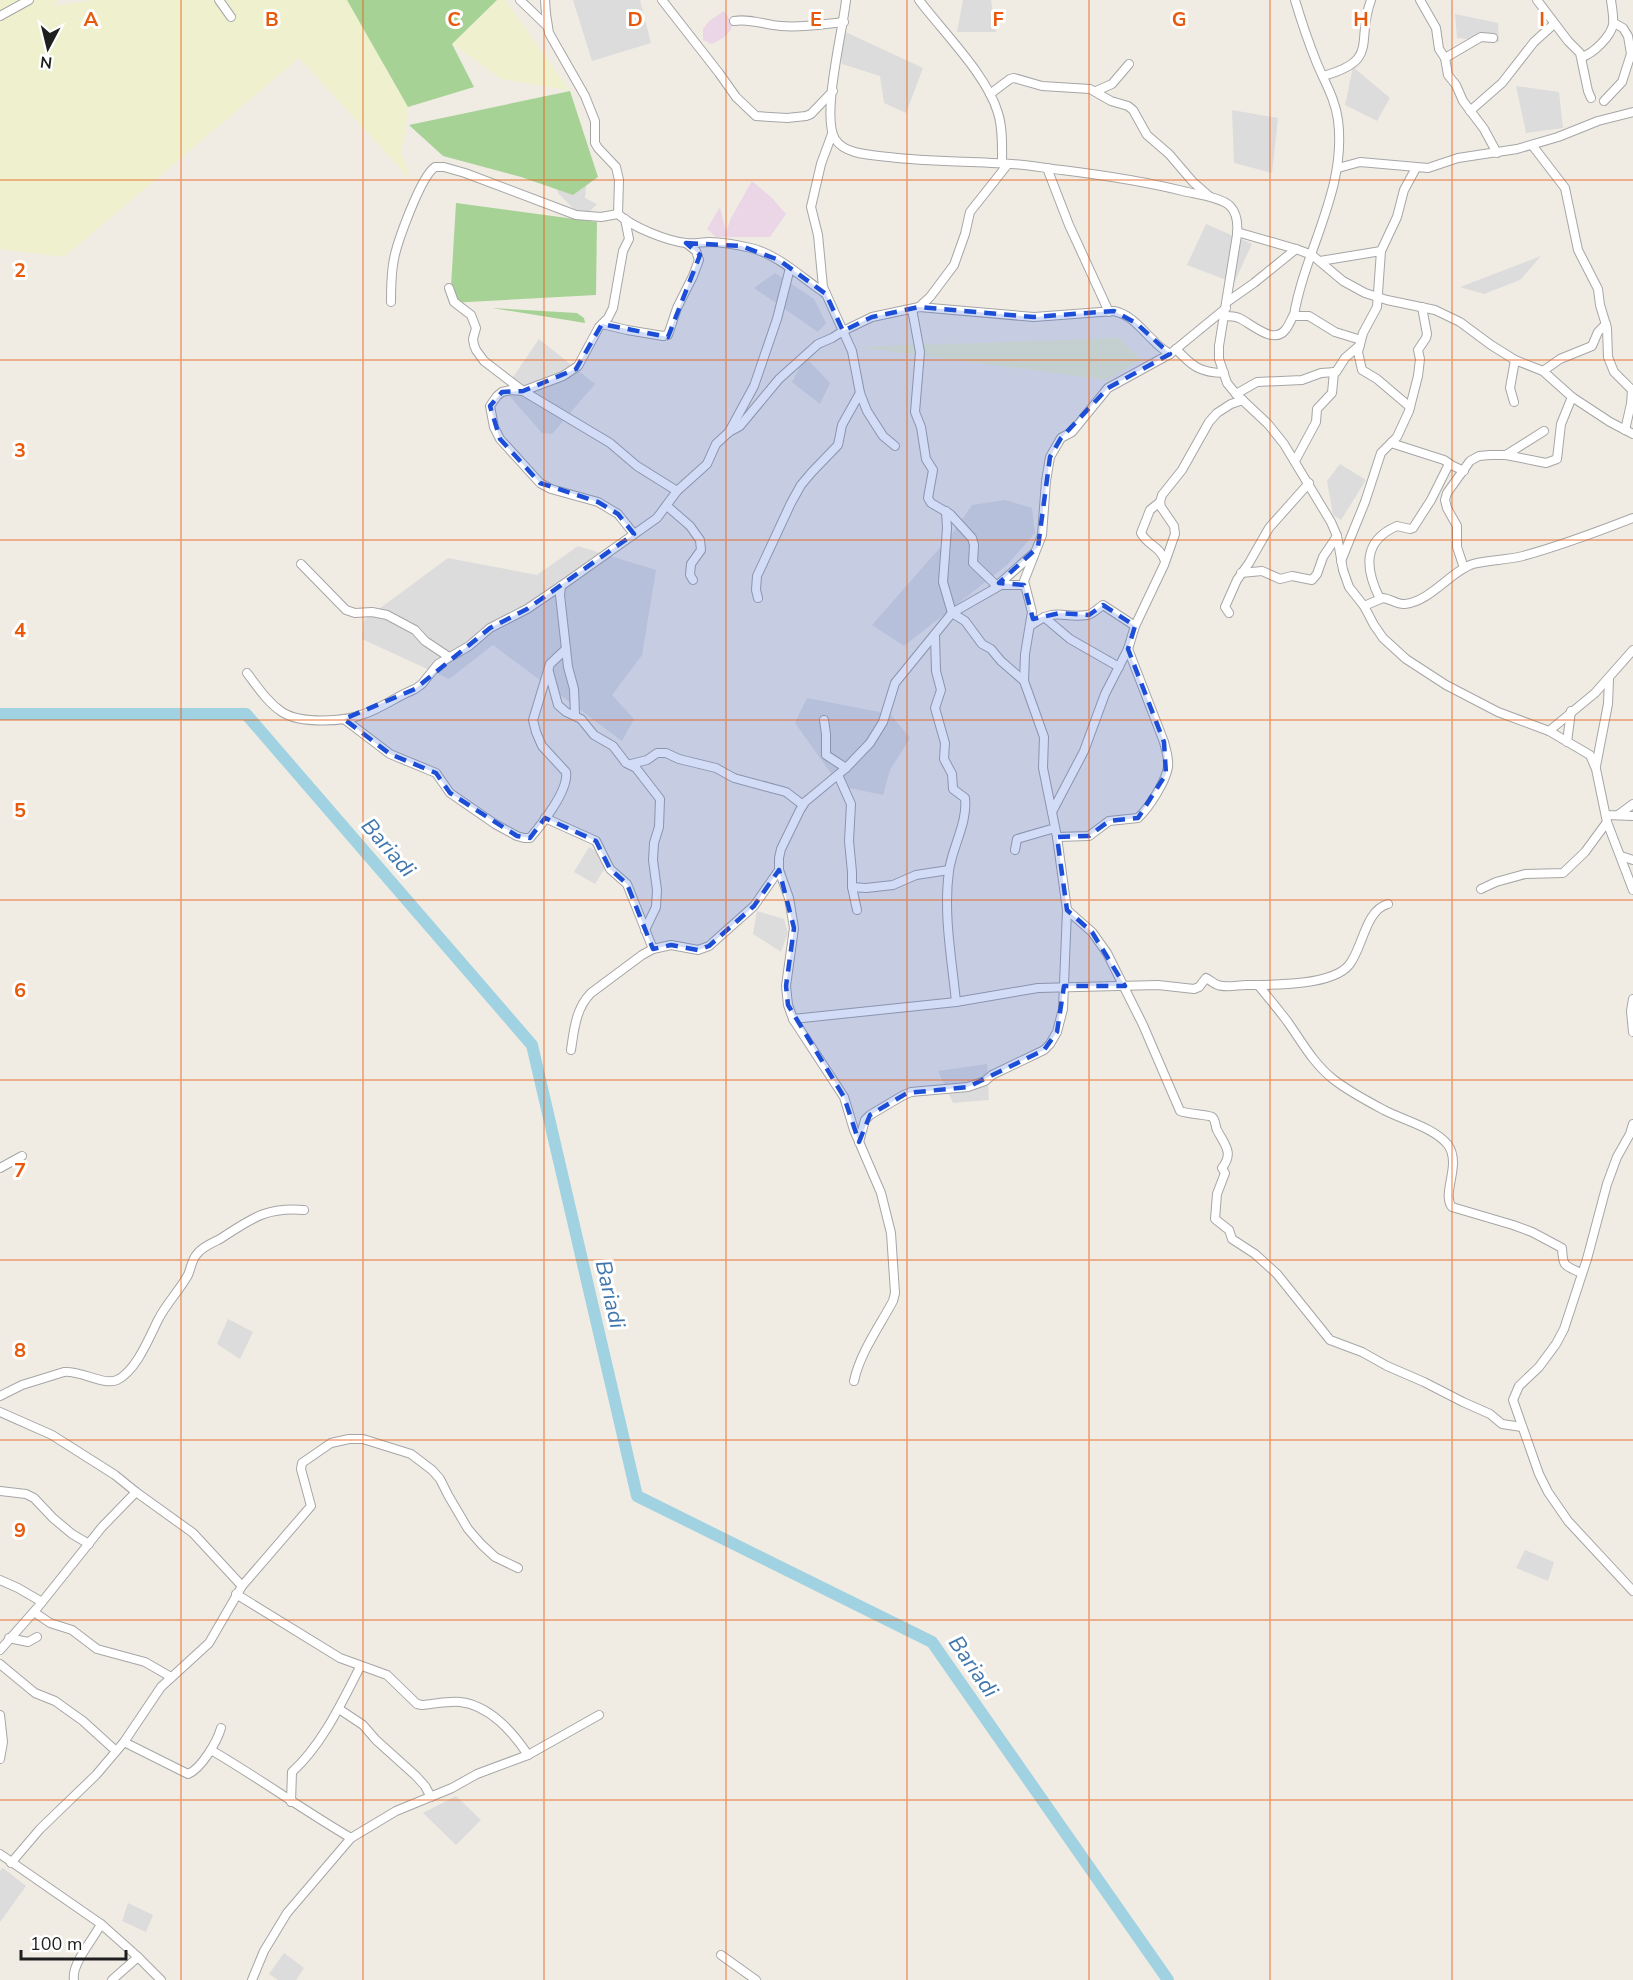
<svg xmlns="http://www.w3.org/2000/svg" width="1633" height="1980" viewBox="0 0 1633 1980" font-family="'Nunito Sans',sans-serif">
<rect width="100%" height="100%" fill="#f0ece4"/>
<g fill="#dddcdc">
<polygon points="573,0 640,0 651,43 592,61"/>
<polygon points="963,0 991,0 996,32 957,32"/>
<polygon points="1455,14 1498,23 1499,42 1457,38"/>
<polygon points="839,29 923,68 906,113 884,103 880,76 842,64"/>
<polygon points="1353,67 1390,98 1377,121 1345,105"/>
<polygon points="1516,86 1559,92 1563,128 1526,133"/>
<polygon points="1232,110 1278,118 1272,173 1234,163"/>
<polygon points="553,169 587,179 585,198 597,204 590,211 583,213 573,208 558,193"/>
<polygon points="1206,224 1252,244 1234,283 1187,265"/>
<polygon points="1541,256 1520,280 1484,294 1460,287"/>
<polygon points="775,273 814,299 826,323 818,332 754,288"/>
<polygon points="539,339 595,384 552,434 542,433 504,390"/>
<polygon points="805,357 830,383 820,404 792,382"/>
<polygon points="1340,464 1366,480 1341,520 1333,515 1327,481"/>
<polygon points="1005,500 1032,508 1035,533 1008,564 904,646 872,625 952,534 972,505"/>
<polygon points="578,546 656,570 642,655 612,695 634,719 622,741 493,645 449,679 362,639 364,620 448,558 537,575"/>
<polygon points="807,698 890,714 910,738 890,770 883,795 840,786 795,723"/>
<polygon points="589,847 610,860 595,884 574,872"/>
<polygon points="757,911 784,919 788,933 781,952 753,934"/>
<polygon points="987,1064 989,1100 953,1103 938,1071"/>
<polygon points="228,1319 253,1332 240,1359 217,1344"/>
<polygon points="1525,1550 1554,1562 1548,1581 1516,1568"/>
<polygon points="456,1796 481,1820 456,1845 423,1813"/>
<polygon points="3,1868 26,1886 0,1922 0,1871"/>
<polygon points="128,1903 153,1915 146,1932 122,1921"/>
<polygon points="284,1953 304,1968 296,1980 278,1980 269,1974"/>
</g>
<g fill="#ead6e6">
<polygon points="724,11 732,24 731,30 723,38 712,44 703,40 703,29 709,21"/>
<polygon points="752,181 772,198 786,214 770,237 716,237 707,229 720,207 726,232 731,218"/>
</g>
<g fill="#eef0ce">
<polygon points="0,0 58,0 52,6 93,0 349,0 405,57 408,107 405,134 401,153 412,181 299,58 64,257 0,249"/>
<polygon points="497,0 505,0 570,91 502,79 452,44"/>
<polygon points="1119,338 1141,359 1106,380 858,347"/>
</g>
<g fill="#a7d296">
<polygon points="347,0 497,0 452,44 474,87 408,107"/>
<polygon points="570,91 598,177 573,195 521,177 443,156 409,125"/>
<polygon points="456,203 597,222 596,295 450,303"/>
<polygon points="492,308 577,313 584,318 585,323"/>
</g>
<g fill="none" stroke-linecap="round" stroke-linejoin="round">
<polyline stroke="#a1d2e1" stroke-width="12" points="0,714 246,714 532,1045 637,1496 932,1642 1168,1980"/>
<defs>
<g id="minor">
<polyline points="219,0 231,17"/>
<polyline points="520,0 547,26"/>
<path d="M545,0l1,14 3,19 36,63 10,25v22l3,5 18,19 3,13 -1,34c14,13 49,27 68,29 8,1 16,-1 23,-1 14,0 29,3 42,6 28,7 51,30 75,46"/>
<polyline points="662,0 719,73 736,97 756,116 787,118 806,116 811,114 833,91"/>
<path d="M846,0c-3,30 -25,116 -11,139 10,16 37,16 54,18 40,5 82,4 123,7 16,1 33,4 50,6 40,5 81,11 121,21 12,3 38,6 47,15 8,8 8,19 7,29l-18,111v13l8,24 9,11 32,30 16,20 47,78 6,14 6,34 6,17 15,19 10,19 9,13 23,21 40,26 52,27 51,19 41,24 6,14 11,53 26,68"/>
<path d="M919,0c24,32 68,75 79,113 5,16 4,34 4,50"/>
<polyline points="1420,0 1436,28 1439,49 1445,58 1448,75 1456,85 1463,101 1484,129 1497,153"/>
<polyline points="1537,0 1568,41 1580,53 1588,91 1591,98"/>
<polyline points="0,16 29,0"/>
<path d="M734,21c16,-3 31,4 47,5 22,2 42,-2 63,-4"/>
<path d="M1582,57c12,-4 28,-20 31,-32 1,-7 -1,-17 -2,-25"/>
<polyline points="1445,58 1481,37 1493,38"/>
<path d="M1323,76c58,-16 32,-34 48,-76"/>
<polyline points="1096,91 1112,84 1129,64"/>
<polyline points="990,94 1010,79 1014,78 1042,86 1090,89 1111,101 1128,106 1133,110 1147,135 1169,154 1193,182 1209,196"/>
<polyline points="1604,101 1622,82 1631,54 1628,36 1623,28 1614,23"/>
<polyline points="1470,111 1502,83 1534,42 1554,24"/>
<polyline points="832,134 821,164 811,207 818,235 823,287 852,351 860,393 867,411 883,436 895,446"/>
<polyline points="1532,145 1565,188 1578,250 1598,289 1600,305 1607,328 1608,357 1614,372 1632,390 1631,404 1625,430"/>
<polyline points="1047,168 1069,225 1109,312"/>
<polyline points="1338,168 1360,162 1428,168 1458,158 1517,149 1558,137 1598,121 1633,112"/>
<polyline points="625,219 629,239 623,251 613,308 608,318 599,327 578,366 563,376 523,391 511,390 502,392 497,396 490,406 494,427 500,439 540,483 551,489 598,502 618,514 634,534"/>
<polyline points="1237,232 1296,249 1312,255 1343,281 1365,293 1387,300 1435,310 1460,322 1491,345 1515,360 1543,371 1572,397 1610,422 1633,434"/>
<polyline points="1320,261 1381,251"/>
<polyline points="449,288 454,302 471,315 476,328 473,339 474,345 476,350 484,361 523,391 610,443 637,466 677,491"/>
<path d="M391,302c0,-12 0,-25 2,-37 2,-19 28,-89 42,-98h9l21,6 111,42 25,2 17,-3"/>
<polyline points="1227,302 1254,283 1296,249"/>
<polyline points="919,307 930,297 954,265 965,234 970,212 1008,164"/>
<polyline points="912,309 920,352 915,412 921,427 926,459 933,470 928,498 931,503 950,514 972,538 974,545 973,563 997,586 995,588"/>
<path d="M1294,315c11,-65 53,-126 44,-195 -3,-22 -14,-39 -22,-59 -8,-20 -15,-41 -21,-61"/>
<path d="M1225,316c5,0 9,0 14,2 13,6 35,28 47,11 3,-4 5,-9 7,-13h16l26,16 26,8"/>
<polyline points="602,324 627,330 663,336 668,335 677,308 693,276 699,260 696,251 686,243"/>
<path d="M1176,349c16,17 24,24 48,24"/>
<polyline points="1543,371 1560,359 1592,346 1598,332 1606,324"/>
<polyline points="1236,394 1257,382 1302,380 1321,373 1336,372 1345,358 1360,345"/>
<polyline points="1514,402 1510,388 1515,360"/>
<polyline points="1410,407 1377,379 1362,370 1358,352 1363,333 1377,307 1381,251 1397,217 1404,190 1416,168"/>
<polyline points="729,432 754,386 777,319 790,268"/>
<polyline points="1391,443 1444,460 1450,464"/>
<polyline points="1506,455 1544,431"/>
<polyline points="1295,461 1316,422 1317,409 1332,393 1334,372"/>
<path d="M1160,502l-10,8 -9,23c6,12 19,13 24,28"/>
<polyline points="667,506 690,526 700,540 701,550 691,564 690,575 693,580"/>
<polyline points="946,511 947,528 943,582 952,613 965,621 982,644 991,649 1001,661 1024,681"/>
<polyline points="1341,561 1365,502 1381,453 1397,437 1409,411 1418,376 1420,359 1418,350 1426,338 1427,334 1422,307"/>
<polyline points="301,564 346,610 355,613 372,612 387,615 415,630 425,641 449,657"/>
<polyline points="1464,568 1457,547 1457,526 1447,508 1445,500 1447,493 1470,461 1479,456 1490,455 1506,455 1546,463 1557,459 1561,424 1572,397"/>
<polyline points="1241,573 1262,571 1280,579 1292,576 1312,580 1317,574 1323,557 1337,536"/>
<polyline points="998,585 1034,553"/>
<polyline points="561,586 560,595 568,667 574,689 575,715"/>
<polyline points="758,598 756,590 757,576 791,503 801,485 812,472 838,445 842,425 860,393"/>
<path d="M1380,599c-15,-30 -18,-58 17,-73l13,3 3,-1 18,-28 18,-36 15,7"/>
<path d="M1364,606l19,-8c8,1 15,7 22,6 26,-3 46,-33 68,-40 15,-4 34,-4 50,-8 37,-10 74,-24 110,-38"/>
<polyline points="1229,613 1225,607 1237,580 1249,563 1269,528 1309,483"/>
<polyline points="1044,617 1070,639 1119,667"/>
<path d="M1030,626c27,-20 31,-7 57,-11 6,-1 11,-7 16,-10l32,21"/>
<path d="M935,635l1,36 5,19 -6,18 10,35 -1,16 8,15 1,15 12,9c3,25 -13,49 -16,73 -6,43 3,89 7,131"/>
<polyline points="549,672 558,705 566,712 581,719 594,735 613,746 626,763 636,768 660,799 659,827 654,843 653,860 657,890 656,907 645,930"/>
<path d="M247,673c10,13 20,29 35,39 18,12 62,10 82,2 18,-6 33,-18 51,-25l7,-5 16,-20 31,-18 21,-18 37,-19 34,-23 96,-68 20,-27 30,-27 9,-20 13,-12 11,-6 39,-47 39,-35 14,-6 11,-7 29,-14 47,-10 115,10 80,-6c18,4 27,18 40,30 4,5 10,9 16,13"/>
<path d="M344,719l46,35 46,19 14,20 45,31 22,12 7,2h6c12,-14 39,-48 36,-66l-24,-26 -6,-14 -3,-12 17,-56 16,-15"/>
<polyline points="824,720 826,734 826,755 846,768"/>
<polyline points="1549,731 1595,693 1633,650"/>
<polyline points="1567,742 1571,711"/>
<polyline points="631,764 647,760 657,753 666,753 679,759 716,768 734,778 786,792 803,805"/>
<polyline points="1596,766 1608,704 1609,679"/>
<polyline points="838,775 851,804 849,841 852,872 852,887 857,910"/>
<polyline points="1052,812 1084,751 1105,694 1128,649 1135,626 1164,565 1175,534 1174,526 1161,507 1160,502 1162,495 1182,470 1209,422 1217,413 1231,404 1243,400"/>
<polyline points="1606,815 1633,816"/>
<polyline points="1618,815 1633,804"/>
<polyline points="545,818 596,841 610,869 627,884 653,949"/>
<path d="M1057,837l32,-1 20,-15 29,-3c11,-10 28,-37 30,-51 1,-9 -2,-17 -4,-25l-36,-93"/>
<polyline points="1015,850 1017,839 1055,828"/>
<polyline points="1621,856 1633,860"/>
<polyline points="852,887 866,888 893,885 916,875 949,870"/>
<polyline points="1481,889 1496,882 1525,874 1563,873 1585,852 1607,822"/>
<path d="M1067,910l25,22 15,21 36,72 37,86c7,3 29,4 32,6 4,3 3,9 5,13 8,15 17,23 5,38l3,5 -8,21 -2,25 14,11 3,9 23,15 22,20 53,66 32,12 25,14 37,16 39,20 27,12 12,10 20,3"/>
<path d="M1258,985c10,12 20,24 29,36 15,21 26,42 46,58 15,12 34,22 51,31 19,10 51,18 64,35 14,20 -7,48 4,62l61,18 19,7 30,16c1,19 2,17 19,25"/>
<polyline points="1633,999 1631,1011 1633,1032"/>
<path d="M793,1019l163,-17 82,-14 120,-3 36,4 5,-2 7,-9c4,2 8,6 12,7 8,3 20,0 28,0 25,0 86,1 103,-20 14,-17 16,-55 39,-61"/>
<path d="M571,1050c3,-21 5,-42 20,-57l51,-38 11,-6 18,-4 27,5 11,-4 45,-40 25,-36"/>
<polyline points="1633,1124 1630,1134 1617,1157 1607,1184 1587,1259 1564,1329 1556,1344 1539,1367 1519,1386 1513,1400 1539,1474 1548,1492 1568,1521 1633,1591"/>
<polyline points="859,1142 865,1120 870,1115 902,1096 911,1092 968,1087 985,1081 992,1075 1044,1050 1050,1044 1057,1032 1063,1009 1067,910 1057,837 1043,768 1044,737 1024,681 1025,654 1032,612 1024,581 1042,535 1046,481 1050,457 1061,438 1072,432 1108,388 1170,354 1226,308"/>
<polyline points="0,1168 22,1156"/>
<path d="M854,1381c6,-28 25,-54 39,-80l2,-8 -4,-60 -10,-40 -27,-63 -10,-33 -51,-78 -5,-14 -2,-19 8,-58 -5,-30 -10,-28v-12l2,-9 19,-39 5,-8 41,-34 24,-25 13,-21 12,-39 57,-70 49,-28h23"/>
<path d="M0,1396l22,-11 42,-13c16,-2 40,14 53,8 19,-9 32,-42 41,-60 8,-16 21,-29 30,-45 3,-7 4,-16 9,-21 5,-7 15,-11 23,-15 31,-20 45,-32 84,-29"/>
<polyline points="0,1412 52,1435 115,1475 136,1492 193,1533 242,1586"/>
<polyline points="0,1491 26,1494 34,1498 53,1518 72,1534 89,1544"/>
<polyline points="0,1580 18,1588 42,1602"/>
<path d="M236,1594l104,64 47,17 30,29 5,1c12,-1 26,-4 38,-3 29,3 53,30 68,53"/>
<polyline points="34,1612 50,1623 72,1630 97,1649 145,1662 171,1677"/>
<polyline points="9,1638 28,1642 37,1637"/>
<polyline points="0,1650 38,1607 102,1527 136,1492"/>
<polyline points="0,1664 35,1693 55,1701 83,1721 116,1751"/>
<polyline points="339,1709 363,1725 376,1740 416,1776 425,1786 431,1797"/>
<polyline points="0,1715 3,1742 0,1759"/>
<path d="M124,1742l64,32c13,-5 29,-32 33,-46"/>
<path d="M211,1750c48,28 92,60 140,88"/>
<path d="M291,1802l1,-30c30,-27 50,-70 68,-105"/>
<polyline points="0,1854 101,1924 138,1957 161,1980"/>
<polyline points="11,1863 40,1829 96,1775 124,1742 161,1687 209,1643 242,1586 311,1506 301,1469 302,1463 331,1443 349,1439 363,1439 411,1454 432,1470 440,1479 448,1495 468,1529 481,1544 495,1557 518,1568"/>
<polyline points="721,1955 756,1980"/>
<path d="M74,1980c-3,-16 19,-40 27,-56"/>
<polyline points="112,1980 138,1957"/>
<polyline points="252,1980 264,1951 287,1913 351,1838 396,1811 452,1788 477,1774 528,1755 599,1715"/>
</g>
</defs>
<use href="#minor" stroke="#a6a6a6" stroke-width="10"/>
<use href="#minor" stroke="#fff" stroke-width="8"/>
</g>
<path fill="#1d4ed8" fill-opacity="0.2" stroke="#1d4ed8" stroke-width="4.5" stroke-dasharray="12 8" stroke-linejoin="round" d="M686,243l55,3 38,14 47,34 17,37 29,-14 47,-10 115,10 80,-6 22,12 34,31 -62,34 -47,50 -11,19 -12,90 -39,36 25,2 9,34 27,-6 29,2 14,-10 32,21 -7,23 36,93 2,32 -28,44 -29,3 -20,15 -32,1 10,73 25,22 33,54h-61l-7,46 -13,18 -76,37 -61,6 -37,22 -11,27 -15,-45 -56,-92 -2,-19 8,-58 -15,-58 -25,36 -45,40 -11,4 -27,-5 -18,4 -26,-65 -17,-15 -14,-28 -51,-23 -15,20 -13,-2 -67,-43 -14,-20 -46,-19 -46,-35 71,-30 75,-61 37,-19 107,-75 -16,-20 -20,-12 -58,-19 -40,-44 -10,-33 12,-14 21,-1 53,-22 26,-45 66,13 32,-82z"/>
<path fill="none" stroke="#e8590c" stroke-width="1.5" stroke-opacity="0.55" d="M181,0v1980M363,0v1980M544,0v1980M726,0v1980M907,0v1980M1089,0v1980M1270,0v1980M1452,0v1980M0,180h1633M0,360h1633M0,540h1633M0,720h1633M0,900h1633M0,1080h1633M0,1260h1633M0,1440h1633M0,1620h1633M0,1800h1633"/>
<g text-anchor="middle" stroke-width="6" stroke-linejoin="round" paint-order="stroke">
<g font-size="22" font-style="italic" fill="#4177ad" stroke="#fff">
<text transform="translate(389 847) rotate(49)" y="8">Bariadi</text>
<text transform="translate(611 1294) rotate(77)" y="8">Bariadi</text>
<text transform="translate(974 1666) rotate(55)" y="8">Bariadi</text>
</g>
</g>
<g font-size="20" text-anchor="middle" font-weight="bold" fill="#e8590c" stroke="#fff" stroke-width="6" stroke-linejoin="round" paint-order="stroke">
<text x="91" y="26">A</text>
<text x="272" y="26">B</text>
<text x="454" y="26">C</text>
<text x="635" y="26">D</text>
<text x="816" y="26">E</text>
<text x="998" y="26">F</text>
<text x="1179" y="26">G</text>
<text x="1361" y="26">H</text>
<text x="1542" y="26">I</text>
<text x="20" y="277">2</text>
<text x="20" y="457">3</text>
<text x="20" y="637">4</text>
<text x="20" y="817">5</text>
<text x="20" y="997">6</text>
<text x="20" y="1177">7</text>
<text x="20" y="1357">8</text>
<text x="20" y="1537">9</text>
</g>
<g transform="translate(48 48) rotate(187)" stroke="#ffffff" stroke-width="4.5" paint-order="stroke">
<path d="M0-4.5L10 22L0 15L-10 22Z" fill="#1f1f1f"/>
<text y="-9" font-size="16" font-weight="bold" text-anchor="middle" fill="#1f1f1f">N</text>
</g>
<path d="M21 1950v9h105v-9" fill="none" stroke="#1f1f1f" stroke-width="3"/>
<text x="30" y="1950" font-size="18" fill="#1f1f1f" stroke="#ffffff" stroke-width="4.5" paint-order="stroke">100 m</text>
</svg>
